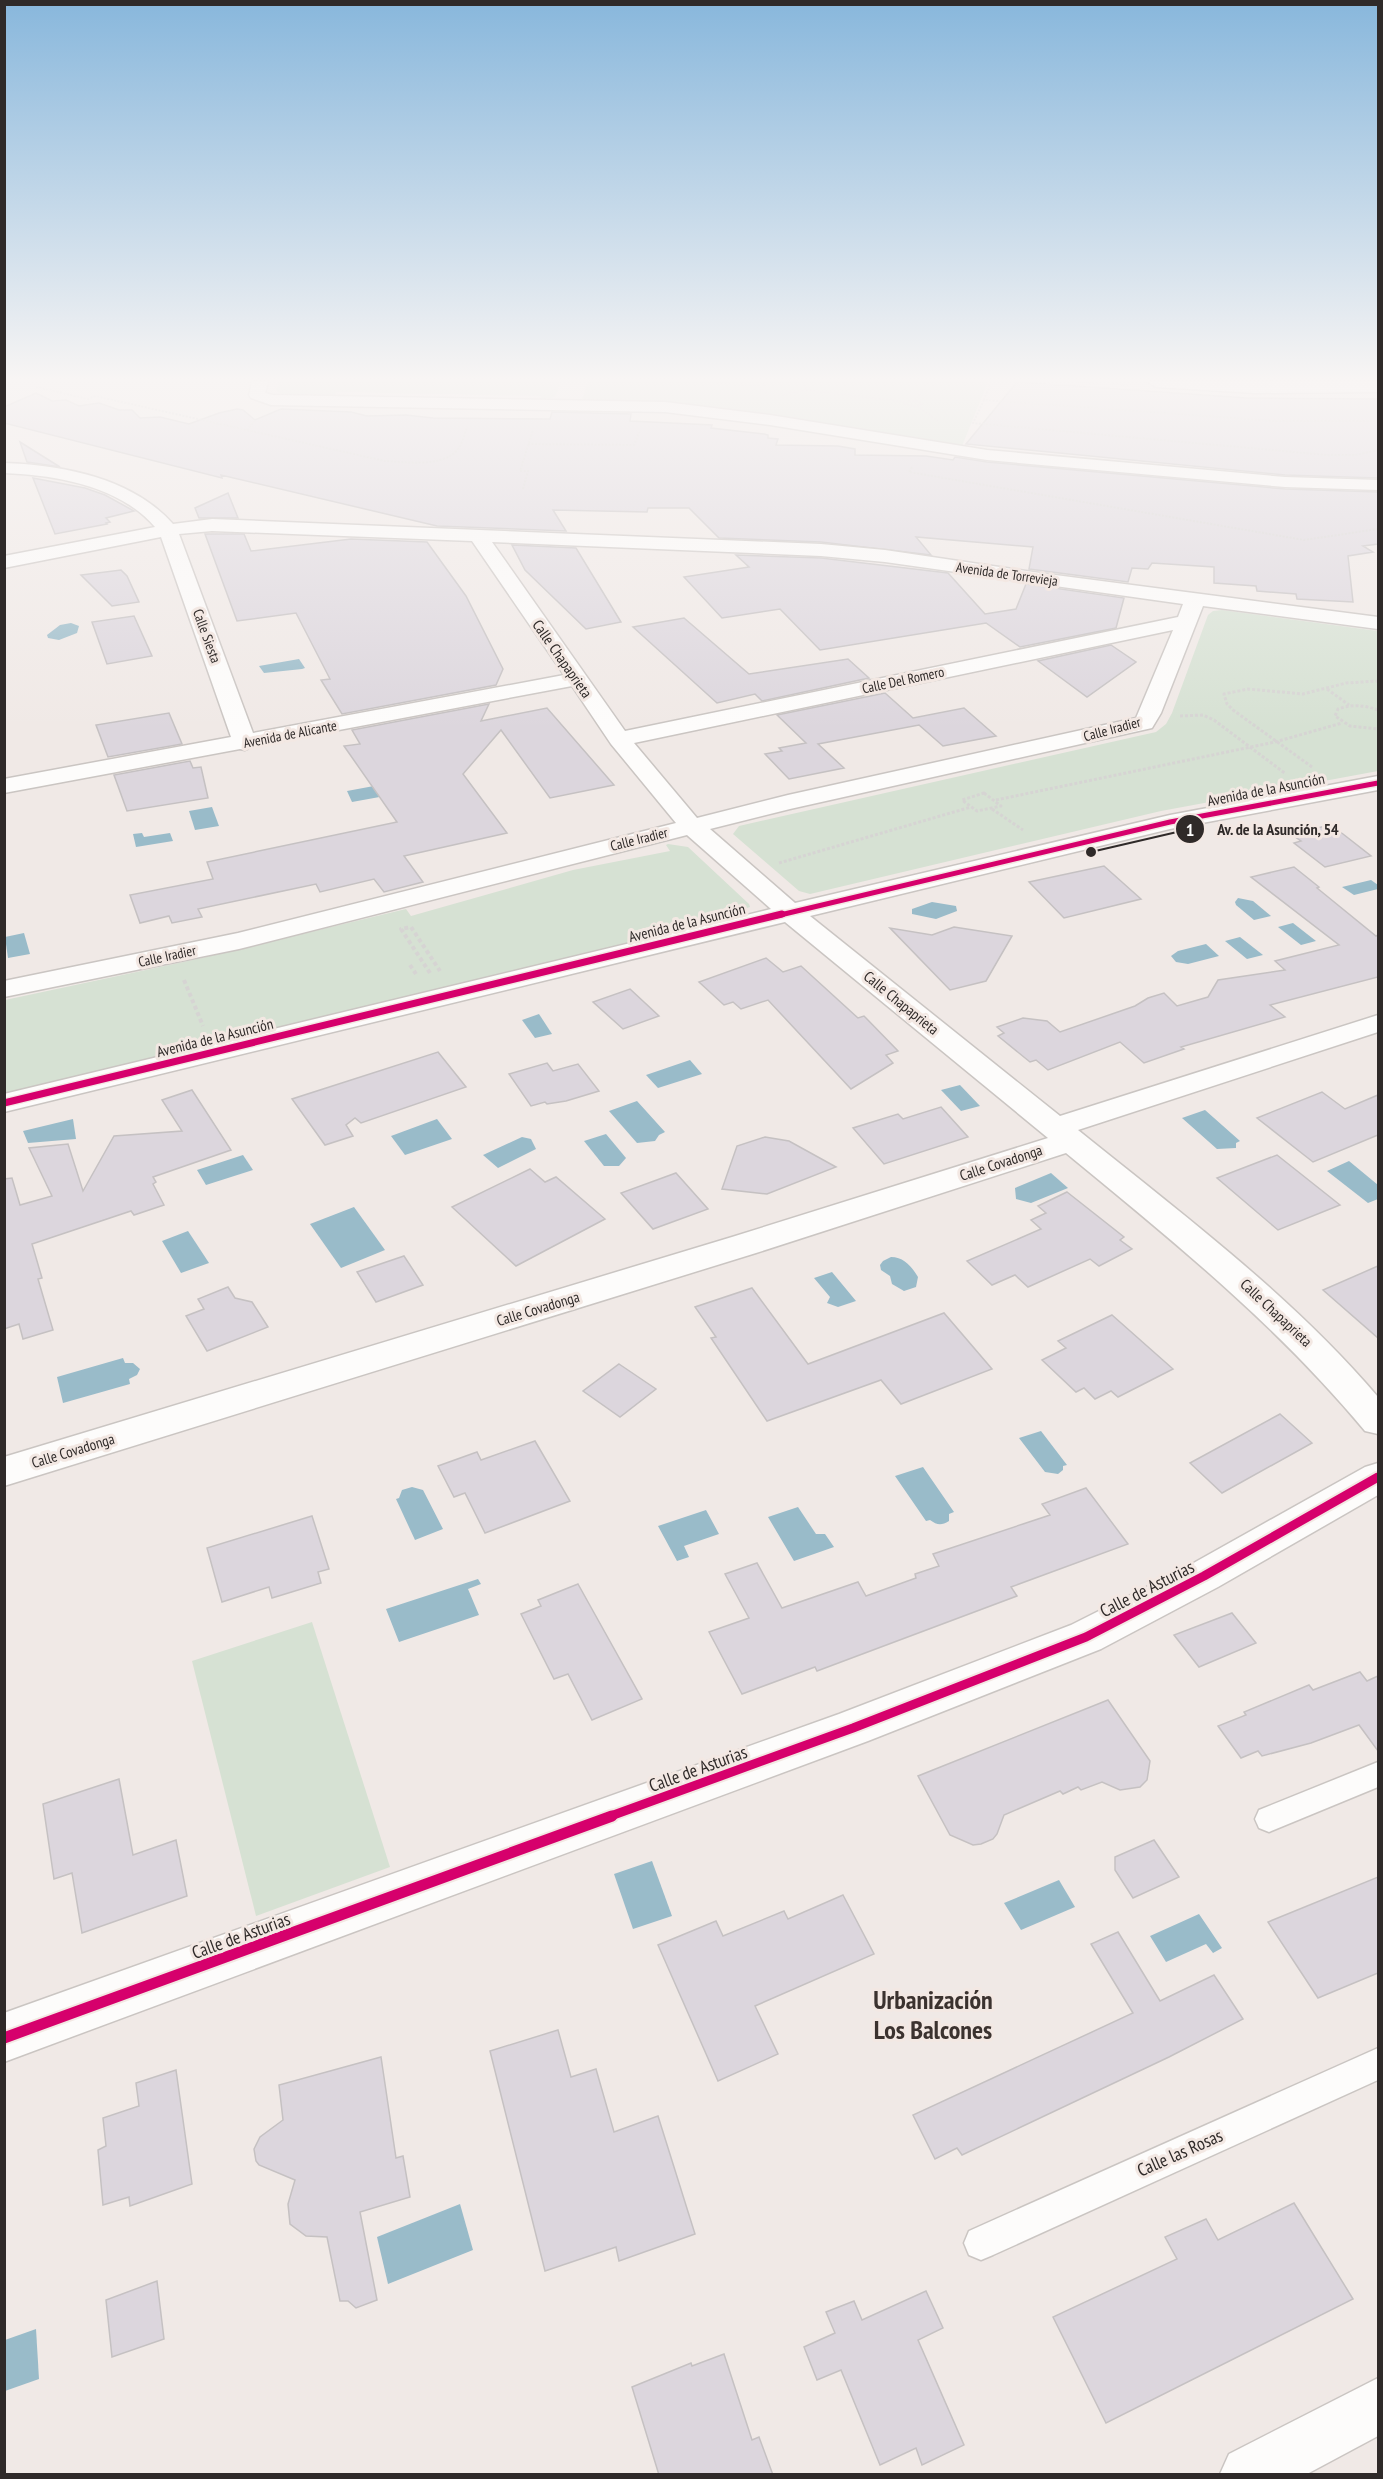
<svg xmlns="http://www.w3.org/2000/svg" width="1383" height="2479" viewBox="0 0 1383 2479" font-family="'PT Sans Narrow',sans-serif">
<rect width="100%" height="100%" fill="#f0e9e6"/>
<g fill="#d6e1d3">
<polygon points="279,382 561,382 555,397 540,400 541,396 337,392 334,397 286,396 276,391"/>
<polygon points="588,382 988,382 962,446 706,406 588,401 582,399"/>
<polygon points="1222,610 1378,631 1378,771 1161,811 810,894 799,891 733,834 739,826 1156,732 1166,724 1172,713 1208,615 1213,611"/>
<polygon points="668,844 688,847 749,904 750,907 729,914 732,918 5,1094 5,1000 202,958 406,909 411,916 573,870 670,851 666,845"/>
<polygon points="312,1622 390,1867 256,1916 192,1661"/>
</g>
<g fill="#99bbc9">
<polygon points="71,623 79,626 77,633 59,640 48,638 47,635 60,625"/>
<polygon points="299,659 305,668 302,669 264,673 259,666"/>
<polygon points="390,783 396,794 352,802 347,791"/>
<polygon points="212,807 219,826 195,830 189,811"/>
<polygon points="142,833 144,837 170,833 173,841 136,847 133,834"/>
<polygon points="1371,880 1378,885 1378,889 1354,895 1342,887"/>
<polygon points="1238,898 1253,901 1271,916 1254,920 1236,905 1235,902"/>
<polygon points="932,902 956,906 957,911 936,919 912,914 912,909"/>
<polygon points="1293,923 1316,941 1301,945 1278,927"/>
<polygon points="24,933 30,954 8,958 5,937"/>
<polygon points="1240,937 1263,955 1247,959 1225,941"/>
<polygon points="1206,944 1219,956 1188,964 1176,962 1171,956 1178,951"/>
<polygon points="539,1014 552,1034 535,1038 522,1020"/>
<polygon points="690,1060 702,1074 658,1088 646,1075"/>
<polygon points="960,1085 980,1106 961,1111 941,1090"/>
<polygon points="637,1101 665,1132 659,1135 655,1141 637,1143 609,1111"/>
<polygon points="1205,1110 1240,1141 1236,1143 1236,1148 1217,1149 1182,1118"/>
<polygon points="73,1119 76,1139 28,1143 23,1131"/>
<polygon points="437,1119 452,1139 405,1155 391,1136"/>
<polygon points="606,1134 626,1158 619,1166 604,1166 584,1141"/>
<polygon points="522,1137 531,1139 536,1149 498,1168 483,1155"/>
<polygon points="243,1155 253,1170 206,1185 197,1170"/>
<polygon points="1349,1161 1378,1185 1378,1199 1368,1203 1327,1171"/>
<polygon points="1051,1173 1068,1188 1031,1203 1016,1199 1015,1188"/>
<polygon points="354,1207 385,1250 341,1268 310,1224"/>
<polygon points="188,1231 209,1263 181,1273 162,1241"/>
<path d="M891,1257c13,0 21,10 27,20l-2,10 -12,4 -12,-7 -2,-8 -9,-6 -1,-5 3,-4z"/>
<polygon points="832,1272 856,1301 838,1307 827,1303 830,1297 814,1278"/>
<polygon points="123,1358 125,1363 133,1363 140,1369 137,1375 129,1379 130,1384 63,1403 57,1377"/>
<polygon points="1041,1431 1067,1465 1063,1466 1063,1470 1058,1474 1045,1472 1019,1438"/>
<path d="M923,1467l31,45 -5,2v7c-8,5 -12,4 -19,-1l-4,1 -31,-45z"/>
<polygon points="412,1487 423,1490 443,1529 415,1540 396,1499 399,1498 402,1490"/>
<polygon points="798,1507 816,1534 825,1534 834,1547 794,1561 768,1517"/>
<polygon points="706,1510 719,1534 684,1546 689,1557 677,1561 658,1526"/>
<polygon points="478,1579 481,1584 468,1589 479,1615 399,1642 386,1609"/>
<polygon points="652,1861 672,1916 633,1929 614,1874"/>
<polygon points="1059,1880 1075,1907 1021,1930 1004,1903"/>
<polygon points="1199,1914 1222,1948 1213,1953 1206,1944 1166,1962 1150,1936"/>
<polygon points="460,2204 473,2250 388,2284 377,2237"/>
<polygon points="36,2329 39,2379 5,2391 5,2340"/>
</g>
<g fill="#dcd6dd" stroke="#c5c1c2" stroke-width="1.5">
<polygon points="1017,382 1247,398 1378,399 1378,478 1285,475 966,444"/>
<polygon points="36,393 52,401 66,400 79,406 99,403 119,410 132,410 140,418 160,417 189,424 219,413 237,409 243,410 255,420 281,409 351,412 367,416 406,415 433,418 550,419 552,412 631,414 630,421 712,425 711,428 764,434 768,435 768,438 778,439 776,445 838,446 855,449 855,455 926,456 953,460 955,457 987,462 1285,489 1378,492 1378,544 1363,546 1373,552 1348,556 1353,602 1297,599 1296,594 1257,591 1256,586 1214,583 1214,567 1152,563 1148,569 1132,568 1128,582 1029,569 1033,547 916,537 931,555 821,542 719,538 689,508 648,508 647,512 553,510 566,531 437,526 221,475 222,478 4,423 4,407"/>
<polygon points="20,442 60,467 27,462"/>
<polygon points="33,478 85,488 105,495 134,511 106,518 110,522 106,523 107,524 55,534"/>
<polygon points="228,493 238,518 199,518 195,508"/>
<polygon points="205,534 244,534 251,551 351,539 427,542 466,596 503,669 496,685 342,714 321,680 330,679 296,613 237,621"/>
<polygon points="512,545 576,548 621,622 586,629 525,570"/>
<polygon points="736,555 821,558 948,573 985,614 1016,609 1026,584 1124,598 1116,628 1020,647 986,623 820,650 780,609 722,618 684,577 749,567"/>
<polygon points="121,570 127,576 139,602 112,606 81,575"/>
<polygon points="134,616 152,656 107,664 92,622"/>
<polygon points="684,618 749,674 848,659 869,678 762,701 755,694 717,703 633,627"/>
<polygon points="1111,645 1136,662 1087,697 1038,661"/>
<polygon points="885,693 913,718 964,708 996,736 943,746 919,725 818,744 844,768 789,779 765,754 782,751 779,748 806,743 777,715"/>
<polygon points="489,704 481,721 547,708 614,785 550,798 501,730 463,774 507,833 404,856 423,882 384,892 374,879 320,892 316,884 198,909 202,917 172,923 169,916 140,923 130,895 213,879 207,862 397,822 344,746 360,744 352,730"/>
<polygon points="169,713 182,744 108,757 96,725"/>
<polygon points="190,761 193,768 201,767 208,798 127,811 114,775"/>
<polygon points="1330,825 1343,834 1371,856 1325,867 1294,843 1301,841 1291,834"/>
<polygon points="1104,866 1141,899 1064,918 1029,882"/>
<polygon points="1294,867 1319,887 1317,888 1376,936 1378,935 1378,977 1270,1005 1285,1017 1181,1047 1184,1049 1144,1063 1120,1042 1048,1070 1036,1060 1030,1062 998,1036 1004,1033 997,1027 1023,1018 1047,1021 1060,1032 1135,1006 1148,998 1164,993 1177,1006 1208,997 1218,980 1285,970 1275,961 1339,945 1251,877"/>
<polygon points="954,927 1012,936 986,981 950,990 890,928 932,935"/>
<polygon points="766,958 783,972 801,966 858,1018 864,1016 898,1051 886,1055 893,1063 851,1089 768,1000 741,1009 733,1002 724,1005 699,982"/>
<polygon points="630,989 659,1016 623,1029 593,1002"/>
<polygon points="438,1052 466,1087 361,1123 355,1118 346,1125 353,1136 325,1145 292,1099"/>
<polygon points="547,1063 553,1071 578,1064 599,1091 566,1101 547,1104 545,1102 531,1106 509,1074"/>
<polygon points="192,1090 231,1150 153,1177 156,1182 153,1184 164,1205 134,1215 131,1211 32,1244 42,1278 38,1279 53,1330 23,1339 19,1324 4,1329 4,1179 12,1178 20,1205 52,1196 29,1148 68,1144 83,1191 114,1136 182,1131 162,1100"/>
<polygon points="1322,1092 1345,1109 1378,1095 1378,1135 1313,1162 1257,1118"/>
<polygon points="941,1107 968,1137 884,1164 853,1128 898,1114 903,1119"/>
<polygon points="765,1137 789,1141 836,1167 767,1194 722,1189 737,1146"/>
<polygon points="1277,1155 1340,1205 1278,1230 1217,1178"/>
<polygon points="530,1169 545,1182 556,1177 605,1219 516,1266 452,1207"/>
<polygon points="676,1173 708,1209 653,1229 621,1193"/>
<polygon points="1067,1192 1124,1237 1120,1240 1132,1249 1099,1266 1090,1259 1028,1287 1015,1275 992,1285 967,1261 1041,1229 1031,1220 1046,1213 1038,1206"/>
<polygon points="404,1256 423,1285 376,1302 357,1272"/>
<polygon points="1378,1266 1378,1338 1323,1290"/>
<polygon points="228,1287 235,1298 252,1302 268,1327 207,1351 186,1316 204,1309 198,1299"/>
<polygon points="752,1288 808,1364 944,1313 992,1369 901,1404 881,1380 767,1421 711,1338 716,1337 695,1307"/>
<polygon points="1112,1315 1173,1369 1118,1397 1111,1391 1095,1399 1084,1388 1076,1392 1042,1360 1066,1348 1058,1341"/>
<polygon points="619,1364 656,1389 620,1417 583,1391"/>
<polygon points="1280,1414 1312,1443 1222,1493 1190,1463"/>
<polygon points="535,1441 570,1501 485,1533 465,1493 454,1497 438,1466 477,1452 481,1460"/>
<polygon points="1086,1488 1128,1544 1011,1587 1017,1596 817,1671 815,1667 742,1694 709,1632 749,1618 725,1574 757,1563 782,1608 858,1582 866,1596 916,1578 915,1574 939,1566 933,1554 1050,1515 1042,1504"/>
<polygon points="312,1516 329,1569 318,1572 321,1583 272,1598 269,1587 222,1602 207,1548"/>
<polygon points="578,1584 642,1699 592,1720 568,1674 554,1679 521,1614 541,1606 538,1600"/>
<polygon points="1232,1613 1256,1643 1199,1667 1174,1635"/>
<polygon points="1360,1672 1367,1681 1378,1676 1378,1751 1359,1725 1311,1743 1262,1756 1258,1751 1241,1758 1218,1726 1246,1715 1244,1712 1309,1685 1313,1690"/>
<polygon points="1108,1700 1150,1761 1147,1780 1140,1787 1120,1790 1102,1782 1081,1790 1078,1787 1063,1794 1060,1791 1004,1815 997,1834 993,1839 981,1844 973,1845 950,1835 918,1776"/>
<polygon points="119,1779 133,1855 176,1840 187,1896 82,1933 72,1873 54,1879 43,1804"/>
<polygon points="1154,1840 1179,1877 1133,1898 1115,1870 1115,1857"/>
<polygon points="1378,1877 1378,1973 1318,1998 1268,1922"/>
<polygon points="843,1895 874,1954 755,2006 778,2054 718,2081 658,1945 716,1921 723,1936 784,1911 788,1919"/>
<polygon points="1118,1932 1160,2001 1214,1975 1243,2019 1169,2057 962,2155 957,2148 935,2159 913,2115 1133,2013 1091,1944"/>
<polygon points="558,2030 571,2077 596,2069 614,2132 658,2116 695,2234 619,2261 616,2247 545,2271 490,2051"/>
<polygon points="381,2057 396,2158 403,2156 410,2197 360,2212 377,2300 356,2308 348,2301 340,2301 327,2237 306,2236 290,2224 288,2204 295,2180 259,2165 256,2161 254,2149 260,2137 283,2120 279,2085"/>
<polygon points="176,2070 192,2184 130,2206 129,2197 103,2205 98,2150 106,2146 103,2118 139,2106 136,2083"/>
<polygon points="1294,2203 1353,2299 1106,2423 1053,2317 1177,2259 1165,2237 1206,2219 1218,2240"/>
<polygon points="157,2281 164,2339 112,2357 106,2300"/>
<polygon points="926,2291 943,2328 918,2340 964,2445 922,2465 916,2448 880,2465 841,2370 817,2380 804,2347 835,2333 826,2312 854,2301 862,2320"/>
<polygon points="724,2354 752,2440 759,2437 773,2475 659,2475 632,2387 691,2363 692,2366"/>
</g>
<g fill="none" stroke-linecap="round" stroke-linejoin="round">
<defs>
<g id="service">
<polygon points="1378,1762 1378,1787 1269,1832 1259,1828 1255,1819 1259,1810"/>
<polygon points="1378,2048 1378,2080 993,2255 981,2260 969,2255 964,2243 969,2231"/>
</g>
<g id="minor">
<polygon points="252,382 268,382 265,393 273,395 665,402 770,415 987,450 1285,477 1378,480 1378,490 1285,487 987,460 770,425 665,412 271,405 251,398 249,395"/>
<polygon points="1148,382 1378,382 1378,392 1255,393 1156,387"/>
<path d="M4,463c59,2 128,15 169,61l39,-5 609,25 64,6 155,23 338,44v12l-175,-23 -42,107 -9,15 -362,81 -80,20 85,74 375,-88 208,-39v14l-208,39 -360,87 250,200 318,-101v17l-300,98c104,84 213,165 300,267v37l-13,-3c-88,-106 -193,-191 -299,-278l-310,100 -752,233v-29l728,-220 316,-99 -263,-216 -781,190v-18l767,-185 -84,-74 -448,114 -235,48v-16l234,-48 438,-110 -65,-79 -39,-58 -318,60 -9,4 -5,-1 -236,44v-14l227,-42 -70,-200 -157,31v-12l151,-29c-35,-41 -99,-52 -151,-54zM212,531l260,10 92,134 -311,58 -74,-199zM492,542l329,14 64,6 298,42 -5,13 -553,114zM1173,630l-37,88 -348,77 -91,23 -63,-75z"/>
<polygon points="1378,1463 1378,1495 1218,1587 1101,1649 868,1741 4,2062 4,2013 839,1714 1071,1625 1190,1565 1365,1467"/>
<polygon points="1378,2378 1378,2436 1307,2474 1220,2474 1229,2454"/>
</g>
</defs>
<use href="#service" stroke="#cac5c2" stroke-width="3"/>
<use href="#minor" stroke="#cac5c2" stroke-width="3"/>
<g stroke="#d6d4d3" stroke-width="2" stroke-dasharray="2 1.5" stroke-linecap="butt">
<polyline points="710,382 760,386"/>
<polyline points="767,382 759,388 767,393"/>
<polyline points="991,382 984,400 1275,421 1378,421"/>
<polyline points="1078,382 1128,385"/>
<path d="M36,387l52,12 7,-3 290,65c20,1 58,7 73,-12 5,-6 6,-15 9,-22"/>
<polyline points="806,390 905,402"/>
<polyline points="783,395 806,390 805,385 797,382"/>
<polyline points="984,400 973,423 1327,455 1355,455 1378,450"/>
<polygon points="909,401 919,401 922,404 915,406 905,404"/>
<polyline points="915,401 928,382"/>
<polyline points="917,406 938,421"/>
<polyline points="247,430 256,419"/>
<polyline points="528,444 634,445 639,432"/>
<polyline points="912,467 909,472 1304,540 1378,529"/>
<polyline points="523,489 528,471 520,471 533,430"/>
</g>
<g stroke="#d6d4d3" stroke-width="3" stroke-dasharray="3 2" stroke-linecap="butt">
<polyline points="1327,689 1349,705"/>
<path d="M1378,710c-14,-5 -26,-6 -40,-1l-3,7 15,10 28,3"/>
<polyline points="1180,716 1203,715 1214,720 1286,774"/>
<polyline points="1312,767 1233,710 1227,704 1224,694 1248,689 1303,694 1346,683 1378,681"/>
<polygon points="984,793 1001,806 977,811 962,800"/>
<polyline points="996,800 1275,742 1342,723"/>
<polyline points="992,809 1023,830"/>
<polyline points="779,863 971,807"/>
</g>
<g stroke="#d6d4d3" stroke-width="4" stroke-dasharray="4 3" stroke-linecap="butt">
<polyline points="410,965 416,974"/>
<polyline points="430,973 401,929 411,927 440,971"/>
<polyline points="184,980 203,1026"/>
</g>
<use href="#service" fill="#fdfcfb" fill-rule="evenodd"/>
<use href="#minor" fill="#fdfcfb" fill-rule="evenodd"/>
<defs>
<polyline id="cycleway-far3" points="776,916 1170,822 1378,783"/>
<polyline id="cycleway-far2" points="4,1103 782,914"/>
<polyline id="cycleway-far1" points="608,1817 853,1728 1086,1637 1204,1576 1378,1477"/>
<polyline id="cycleway" points="4,2038 612,1816"/>
</defs>
<use href="#cycleway-far3" stroke="#f3e8e3" stroke-width="8"/>
<use href="#cycleway-far2" stroke="#f3e8e3" stroke-width="10"/>
<use href="#cycleway-far1" stroke="#f3e8e3" stroke-width="13"/>
<use href="#cycleway" stroke="#f3e8e3" stroke-width="15"/>
<use href="#cycleway-far3" stroke="#d6006c" stroke-width="5"/>
<use href="#cycleway-far2" stroke="#d6006c" stroke-width="7"/>
<use href="#cycleway-far1" stroke="#d6006c" stroke-width="9"/>
<use href="#cycleway" stroke="#d6006c" stroke-width="11"/>
</g>
<linearGradient id="sky" x2="0" y2="1"><stop stop-color="#88b7dc"/><stop offset="0.52" stop-color="#f8f5f4"/><stop offset="1" stop-color="#f8f5f4" stop-opacity="0"/></linearGradient>
<rect width="1383" height="729" fill="url(#sky)"/>
<g text-anchor="middle" stroke-width="6" stroke-linejoin="round" paint-order="stroke">
<g font-size="14" fill="#2f2a29" stroke="#f3e8e3">
<text transform="translate(1007 574) rotate(8)" y="5">Avenida de Torrevieja</text>
<text transform="translate(207 636) rotate(70)" y="5">Calle Siesta</text>
<text transform="translate(903 680) rotate(-12)" y="5">Calle Del Romero</text>
<text transform="translate(1112 729) rotate(-15)" y="5">Calle Iradier</text>
<text transform="translate(290 734) rotate(-11)" y="5">Avenida de Alicante</text>
<text transform="translate(639 839) rotate(-14)" y="5">Calle Iradier</text>
<text transform="translate(167 956) rotate(-12)" y="5">Calle Iradier</text>
</g>
<g font-size="15" fill="#2f2a29" stroke="#f3e8e3">
<text transform="translate(562 659) rotate(55)" y="5">Calle Chapaprieta</text>
<text transform="translate(1266 790) rotate(-11)" y="5">Avenida de la Asunción</text>
<text transform="translate(687 923) rotate(-14)" y="5">Avenida de la Asunción</text>
<text transform="translate(901 1003) rotate(39)" y="5">Calle Chapaprieta</text>
<text transform="translate(215 1038) rotate(-14)" y="5">Avenida de la Asunción</text>
<text transform="translate(1001 1163) rotate(-18)" y="5">Calle Covadonga</text>
<text transform="translate(538 1309) rotate(-17)" y="5">Calle Covadonga</text>
<text transform="translate(1276 1313) rotate(43)" y="5">Calle Chapaprieta</text>
<text transform="translate(73 1451) rotate(-17)" y="5">Calle Covadonga</text>
</g>
<g font-size="18" fill="#2f2a29" stroke="#f3e8e3">
<text transform="translate(1147 1589) rotate(-27)" y="6">Calle de Asturias</text>
<text transform="translate(698 1769) rotate(-20)" y="6">Calle de Asturias</text>
<text transform="translate(241 1936) rotate(-20)" y="6">Calle de Asturias</text>
<text transform="translate(1180 2153) rotate(-24)" y="6">Calle las Rosas</text>
</g>
<g font-size="26" font-weight="bold" fill="#3b322f" stroke="#f3e8e3">
<text x="933" y="2009">Urbanización<tspan x="933" dy="30">Los Balcones</tspan></text>
</g>
</g>
<path fill="none" stroke="#2f2a29" stroke-width="2" d="M1091 852L1190 829"/>
<g fill="#2f2a29" stroke="#f3e8e3" stroke-width="2">
<circle cx="1091" cy="852" r="6"/>
<circle cx="1190" cy="829" r="15"/>
</g>
<g font-size="18" text-anchor="middle" font-weight="bold" fill="#fff">
<text x="1190" y="836">1</text>
</g>
<g font-size="16" text-anchor="middle" font-weight="bold" fill="#2f2a29" stroke="#f3e8e3" stroke-width="6" stroke-linejoin="round" paint-order="stroke">
<text x="1278" y="835">Av. de la Asunción, 54</text>
</g>
<rect width="1383" height="2479" fill="none" stroke="#2f2a29" stroke-width="12"/>
</svg>
